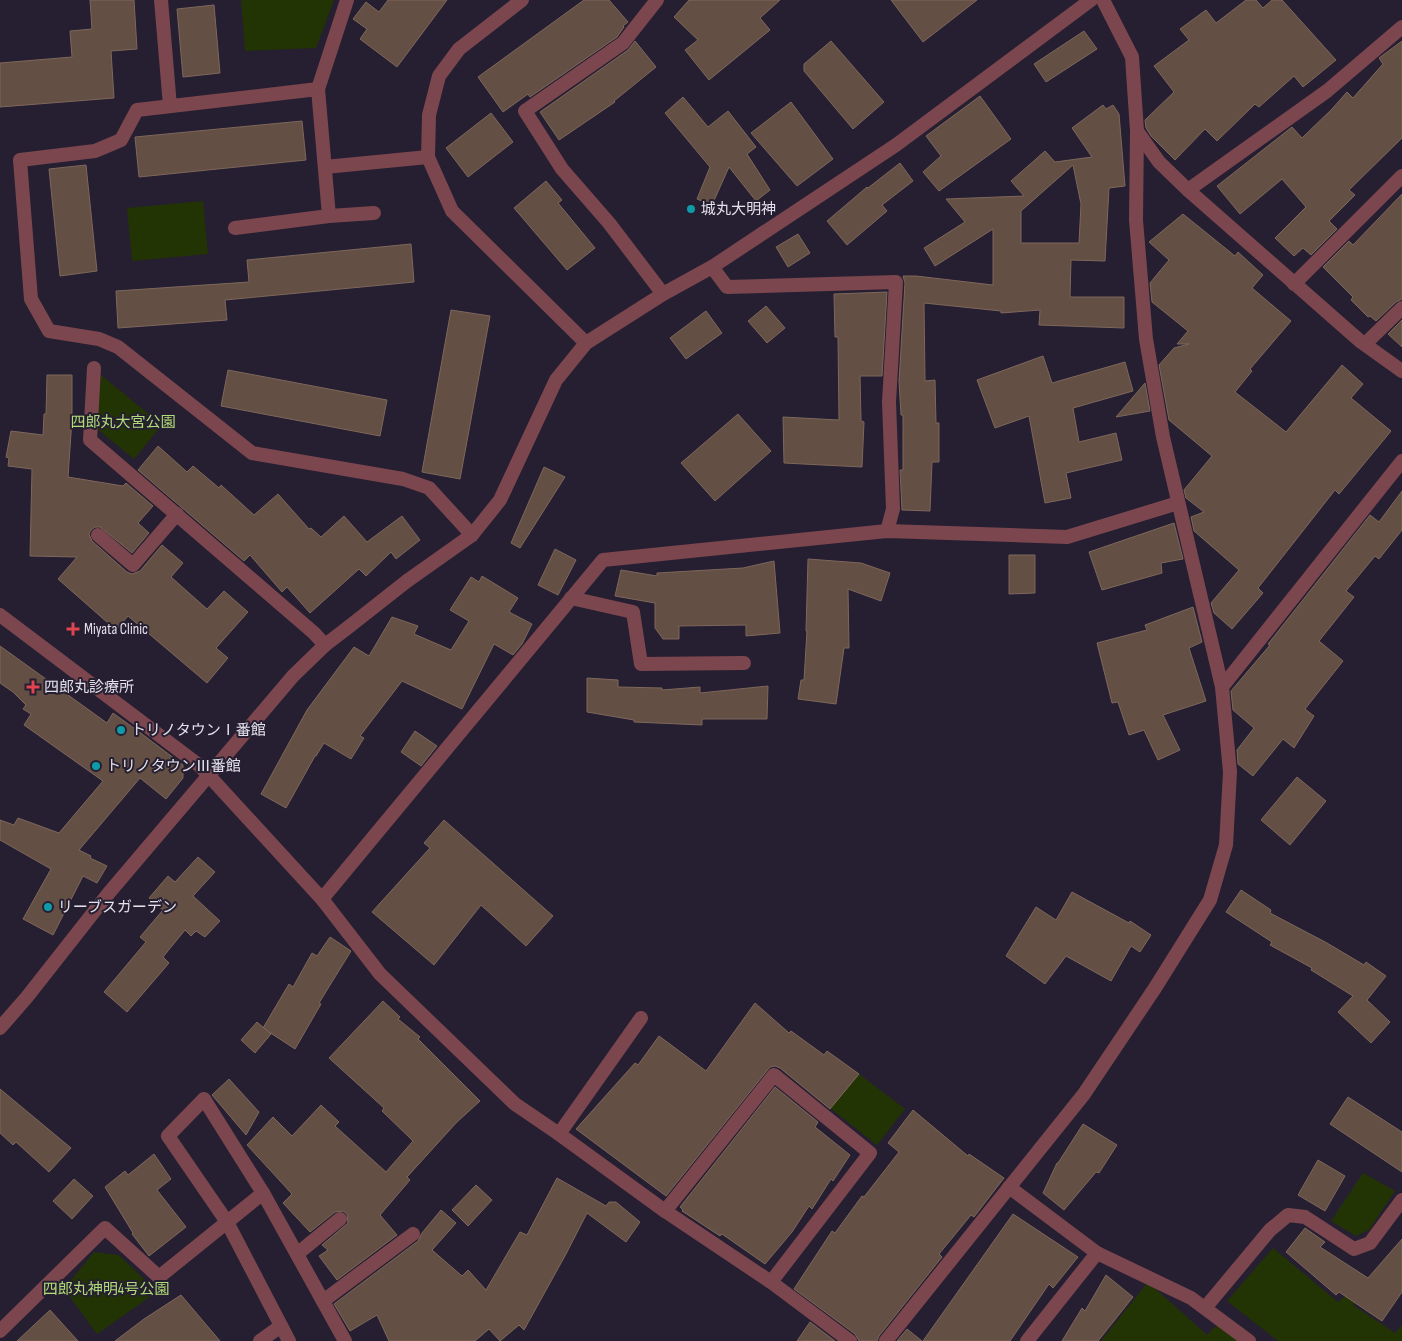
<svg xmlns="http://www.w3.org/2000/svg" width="1402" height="1341" viewBox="0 0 1402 1341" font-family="'Sofia Sans Condensed','Noto Sans JP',sans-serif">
<rect width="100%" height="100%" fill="#251f31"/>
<g fill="#233404">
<polygon points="241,0 334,0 316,48 245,51"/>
<polygon points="203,201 208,254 132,261 127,208"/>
<polygon points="101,375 162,425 134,459 96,428"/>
<polygon points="859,1074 905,1109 877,1145 830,1108"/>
<polygon points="1363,1173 1395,1191 1369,1230 1356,1236 1331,1221"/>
<polygon points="1273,1248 1338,1302 1354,1288 1359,1294 1353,1305 1395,1333 1402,1325 1402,1341 1278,1341 1227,1301"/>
<polygon points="94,1252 119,1255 157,1292 97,1334 64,1289"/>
<polygon points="1148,1282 1207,1335 1217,1325 1239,1341 1101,1341"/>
</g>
<g fill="#644f44" stroke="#7e675c" fill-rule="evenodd">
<polygon points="90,0 134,0 137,49 111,51 114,98 0,107 0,63 72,57 70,31 92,29"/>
<polygon points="388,0 447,0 397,67 360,39 367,29 353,19 366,2 379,12"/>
<polygon points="584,0 609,0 628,22 623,26 624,27 617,37 530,97 528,94 503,112 478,77"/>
<polygon points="689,0 780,0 760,18 770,30 709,80 685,50 698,40 674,17"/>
<polygon points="891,0 977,0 923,42"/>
<polygon points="1246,0 1256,0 1263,8 1272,0 1282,0 1336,60 1303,87 1294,76 1259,107 1255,104 1217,141 1205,129 1175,160 1151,136 1146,128 1145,120 1174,92 1154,66 1189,40 1180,29 1206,10 1216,23"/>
<polygon points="214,5 220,73 183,77 177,9"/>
<polygon points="1084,31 1097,49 1046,82 1034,64"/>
<polygon points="635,41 656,67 614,101 615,102 559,140 540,112 628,50"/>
<polygon points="831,41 884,102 853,129 804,71 804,64"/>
<polygon points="1402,41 1402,138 1349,190 1355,195 1329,221 1337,229 1311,255 1303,248 1294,256 1275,238 1306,207 1282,179 1240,214 1217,186 1292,127 1302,138 1332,109 1347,92 1353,98 1383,64 1379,58"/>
<polygon points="980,96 1011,139 939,191 923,172 941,156 926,136"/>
<polygon points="683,97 708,127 728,111 756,147 747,154 770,190 756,201 729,167 712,205 697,199 710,167 665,113"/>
<polygon points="791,102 833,159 797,186 751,133"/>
<path d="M1103,105l3,4 7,-4 6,9 6,72 -16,2 -4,73 -34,-1 -1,37h54v31l-85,-3 1,-15 -39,3v-2l-77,-8 1,78 10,-1 1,43h3v39h-7l-2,49 -28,-1 -2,-40h3v-55h-2l-2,-34 6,-98 -2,-7h13l77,9v-56l-58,37 -11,-18 41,-26 -19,-23 78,-3 -13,-15 34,-30 10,11 37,-5 -20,-29zM1073,165l8,39 -2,39h-58v-32z"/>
<polygon points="491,113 513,142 468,177 446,148"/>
<polygon points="302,121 306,160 139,177 135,137"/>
<polygon points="900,163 913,181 882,205 887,211 847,245 827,221 867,187 868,188"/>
<polygon points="86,165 97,271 60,276 49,169"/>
<polygon points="546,181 562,200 558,203 595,248 567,270 514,208"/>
<polygon points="1402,194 1402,299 1396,302 1376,321 1370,316 1368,317 1351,300 1353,297 1323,267 1349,241 1353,245"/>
<polygon points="1183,214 1235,256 1238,252 1263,275 1252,288 1291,321 1250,369 1252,371 1235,392 1286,432 1342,365 1363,384 1351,398 1391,431 1339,494 1335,490 1258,588 1263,593 1232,629 1214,613 1211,603 1239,570 1194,531 1191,517 1204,512 1186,498 1184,490 1212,456 1169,420 1159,365 1174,348 1189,344 1177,344 1188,331 1152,302 1150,283 1169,260 1149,242"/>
<polygon points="798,234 810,253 788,267 776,247"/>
<polygon points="411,244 414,282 225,300 227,320 118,328 116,291 249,282 247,260"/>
<polygon points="887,292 882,376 860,376 861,421 864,422 862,467 784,463 783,417 839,420 838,337 835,337 834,294"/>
<polygon points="766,306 785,328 767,343 748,321"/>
<polygon points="451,310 490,316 460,479 422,472"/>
<polygon points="706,311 722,333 686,359 670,338"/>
<polygon points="1402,320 1402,347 1388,334"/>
<polygon points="1043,356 1052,383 1125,362 1133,391 1073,408 1079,442 1116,433 1122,460 1066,473 1071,498 1045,503 1029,416 995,428 977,380"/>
<polygon points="228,370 387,400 380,436 221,406"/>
<polygon points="47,375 72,375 72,419 68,477 123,486 126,483 153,506 138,523 149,533 132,553 100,527 95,527 91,530 89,534 92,541 127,572 132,574 140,571 162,545 183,563 171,577 207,609 224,591 248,612 216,648 228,658 207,683 128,616 116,630 58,579 77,557 30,556 32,469 8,466 9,458 6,457 11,431 43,435 44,414 46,414"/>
<polygon points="1145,383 1150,411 1116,417"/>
<polygon points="738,414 771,451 715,501 681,463"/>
<polygon points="158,446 187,472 193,466 219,488 221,485 254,515 278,494 309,529 311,528 321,537 344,516 367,542 402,516 420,540 396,559 391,552 366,576 359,569 310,613 287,587 282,592 250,555 244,561 138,470"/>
<polygon points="544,467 565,477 520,548 511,543"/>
<polygon points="1402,491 1402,530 1379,559 1375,556 1346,591 1354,597 1319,641 1343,661 1305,709 1314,716 1294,748 1283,739 1253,776 1238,764 1237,750 1254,728 1233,710 1231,691 1270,645 1268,644 1370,515 1379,522"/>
<polygon points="1174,523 1183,559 1161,563 1162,573 1102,590 1089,552"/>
<polygon points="555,549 576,560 558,595 538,585"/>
<polygon points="1009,555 1035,555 1035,593 1009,594"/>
<polygon points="808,559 861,563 890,573 881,601 848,589 849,648 844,648 836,704 798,699 801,680 804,680 807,631 806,631"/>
<polygon points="774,561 780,633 746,636 746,625 679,626 679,639 663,639 655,628 655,603 615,596 621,570 657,576 657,573 743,568"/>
<polygon points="482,576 518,598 509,612 532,624 522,644 513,655 494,644 462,709 402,681 360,736 364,738 351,759 324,743 316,756 315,756 286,808 261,794 307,710 354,647 369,656 392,617 418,626 414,634 451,650 469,621 450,610 471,577 479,582"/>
<polygon points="1193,607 1202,642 1189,648 1206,701 1163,715 1180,750 1158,760 1144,730 1129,735 1118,702 1112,703 1097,643 1147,630 1145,625"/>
<polygon points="0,646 107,723 113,713 142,734 183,765 183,778 166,799 140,778 79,850 91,856 90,858 107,866 97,883 83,876 53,935 23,919 51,869 0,840 0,820 14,825 18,818 59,833 103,781 24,725 31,714 23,709 26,705 13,692 0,683"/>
<polygon points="587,678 618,680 618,687 662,688 662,690 700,687 700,693 768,686 767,719 702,719 702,725 634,722 634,720 587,712"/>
<polygon points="415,731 437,746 421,766 401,752"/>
<polygon points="1297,777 1326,801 1290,845 1261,820"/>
<polygon points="444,820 553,916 526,946 481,905 434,965 372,912 430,848 424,843"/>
<polygon points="198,857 215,872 193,896 220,921 205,937 196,931 191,936 185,930 163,957 169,963 127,1012 104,992 146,942 140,937 163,910 149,898 168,876 175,882"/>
<polygon points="1241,890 1271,910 1270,913 1327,943 1364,965 1366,962 1386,976 1367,1000 1390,1022 1371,1043 1338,1012 1353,996 1311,970 1312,968 1270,945 1272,942 1226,912"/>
<polygon points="1072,892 1129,923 1130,921 1151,935 1140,952 1131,946 1111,981 1066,956 1045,984 1006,956 1036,907 1056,920"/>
<polygon points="330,937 351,951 319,1003 321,1004 295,1049 263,1028 289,984 293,987 312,953 317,956"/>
<polygon points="383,1001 400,1017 398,1019 420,1037 418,1039 480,1101 456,1123 407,1177 410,1180 380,1215 397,1235 337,1280 319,1256 328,1250 322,1245 348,1223 347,1214 343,1211 335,1212 310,1232 283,1203 292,1194 247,1145 273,1117 292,1136 321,1105 339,1122 335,1126 386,1172 413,1141 382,1111 384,1108 329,1058"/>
<polygon points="755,1003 789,1033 791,1031 824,1055 827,1051 859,1074 830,1109 780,1068 775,1066 770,1067 666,1196 576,1129 635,1063 638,1065 659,1036 706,1071"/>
<polygon points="257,1022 271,1034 255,1053 241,1040"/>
<polygon points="229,1079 259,1112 246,1135 212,1095"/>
<polygon points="775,1087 818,1122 815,1127 850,1155 833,1181 831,1179 812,1209 809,1206 792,1232 765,1264 722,1234 720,1236 682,1211 683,1210 680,1207"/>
<polygon points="0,1089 71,1148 49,1172 16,1142 13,1145 0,1133"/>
<polygon points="1348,1097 1402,1132 1402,1172 1330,1124"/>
<polygon points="913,1110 968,1156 969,1154 1004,1178 974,1217 971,1215 939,1254 942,1257 879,1336 877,1341 859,1341 855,1334 794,1289 832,1231 835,1233 862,1196 864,1197 899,1152 888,1143"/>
<polygon points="1083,1124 1117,1145 1099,1173 1096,1172 1064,1210 1043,1193 1057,1163 1058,1163"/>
<polygon points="154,1154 171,1179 157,1190 186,1227 149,1256 132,1234 133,1233 105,1187 125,1171 128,1175"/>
<polygon points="1318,1160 1345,1176 1325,1211 1298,1195"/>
<polygon points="557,1178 606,1206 609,1202 616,1202 640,1222 626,1242 587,1213 566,1254 524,1330 519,1325 500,1341 489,1329 475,1341 389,1341 377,1315 350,1331 334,1304 418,1241 422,1233 441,1210 456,1223 432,1250 462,1276 468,1270 486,1290 520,1232 527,1235"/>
<polygon points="74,1179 93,1196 72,1219 53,1201"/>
<polygon points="476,1185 492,1200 468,1226 452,1210"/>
<polygon points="1013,1214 1078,1257 1053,1288 1049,1284 1010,1341 923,1341"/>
<polygon points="1305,1228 1325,1242 1320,1247 1368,1278 1402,1239 1402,1292 1382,1321 1339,1292 1336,1295 1286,1252"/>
<polygon points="1106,1275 1133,1297 1098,1341 1062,1341 1082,1308 1085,1311"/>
<polygon points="181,1295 220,1341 115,1341 144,1319"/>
<polygon points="50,1310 78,1341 17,1341"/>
<polygon points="810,1322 835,1341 797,1341"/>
<polygon points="907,1329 922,1341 897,1341"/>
</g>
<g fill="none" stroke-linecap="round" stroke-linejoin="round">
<g stroke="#7c464f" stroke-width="14">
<polyline points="161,0 170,106"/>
<polyline points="657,0 623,43 525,111 562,169 609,223 663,294"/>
<polyline points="318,89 347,0"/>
<polyline points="1137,131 1159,162 1188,190 1360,341 1402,371"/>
<polyline points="325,167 428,157"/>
<polyline points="1188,190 1327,91 1402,27"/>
<polyline points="329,216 374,213"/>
<polyline points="235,228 329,216 318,89 137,110 121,140 95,151 20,160 31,299 49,331 99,339 118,347 252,453 403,479 429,488 472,535"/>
<polyline points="712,267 727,287 896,282 889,402 893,509 887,531"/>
<polyline points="1294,284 1402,176"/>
<polyline points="1365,344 1402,308"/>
<polyline points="94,368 90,440 314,633 325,645"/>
<polyline points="98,535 133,565 177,514"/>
<polyline points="571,598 633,612 641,664 744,663"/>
<polyline points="0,615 200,766 322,899 380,974 515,1104 559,1134 665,1211 771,1282 850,1341"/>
<polyline points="1222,687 1402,461"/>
<polyline points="322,899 603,560 887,531 1067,537 1178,503"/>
<polyline points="559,1134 641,1018"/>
<polyline points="1009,1187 1097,1253 1191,1298 1249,1341"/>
<polyline points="263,1193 204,1099 168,1136 227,1222 289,1341"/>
<polyline points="665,1211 774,1075 870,1153 771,1282"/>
<polyline points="297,1254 340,1219"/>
<polyline points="323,1301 413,1234"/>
<polyline points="1205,1308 1270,1230 1288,1215 1305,1217 1354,1249 1370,1243 1402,1200"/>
<polyline points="0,1331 105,1228 159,1277 263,1193 345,1341"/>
<polyline points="260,1341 281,1326"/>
<polyline points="886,1341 1084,1094 1155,988 1210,900 1226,845 1230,772 1222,687 1163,437 1146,339 1136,220 1137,131 1132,57 1103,0"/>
<polyline points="1027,1341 1097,1253"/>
</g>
<g stroke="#7c464f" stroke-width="14">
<polyline points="522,0 459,49 439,76 429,115 428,157 452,211 586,343"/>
<polyline points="0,1028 27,997 108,894 293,676 325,645 346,629 407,581 472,535 500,500 556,380 586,343 663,294 712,267 896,145 1091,0"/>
</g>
</g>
<g fill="#0f9aa8" stroke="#251f31" stroke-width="2">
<circle cx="691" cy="209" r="5"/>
<circle cx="121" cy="730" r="5"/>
<circle cx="96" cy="766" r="5"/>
<circle cx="48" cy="907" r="5"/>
</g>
<g fill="#e0444e" stroke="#251f31" stroke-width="2">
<path d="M70.5 621.5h5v5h5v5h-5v5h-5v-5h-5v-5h5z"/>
<path d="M30.5 679.5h5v5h5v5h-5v5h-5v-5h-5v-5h5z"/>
</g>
<g text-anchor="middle" stroke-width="4" stroke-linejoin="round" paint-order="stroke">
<g font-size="15" fill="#e3e0ec" stroke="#251f31" text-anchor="start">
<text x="701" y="214">城丸大明神</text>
<text x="84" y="634">Miyata Clinic</text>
<text x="44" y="692">四郎丸診療所</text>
<text x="131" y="735">トリノタウンⅠ番館</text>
<text x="106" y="771">トリノタウンⅢ番館</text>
<text x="58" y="912">リーブスガーデン</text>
</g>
<g font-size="15" fill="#b1dc78" stroke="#251f31">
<text x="123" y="427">四郎丸大宮公園</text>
<text x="106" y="1294">四郎丸神明4号公園</text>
</g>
</g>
</svg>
